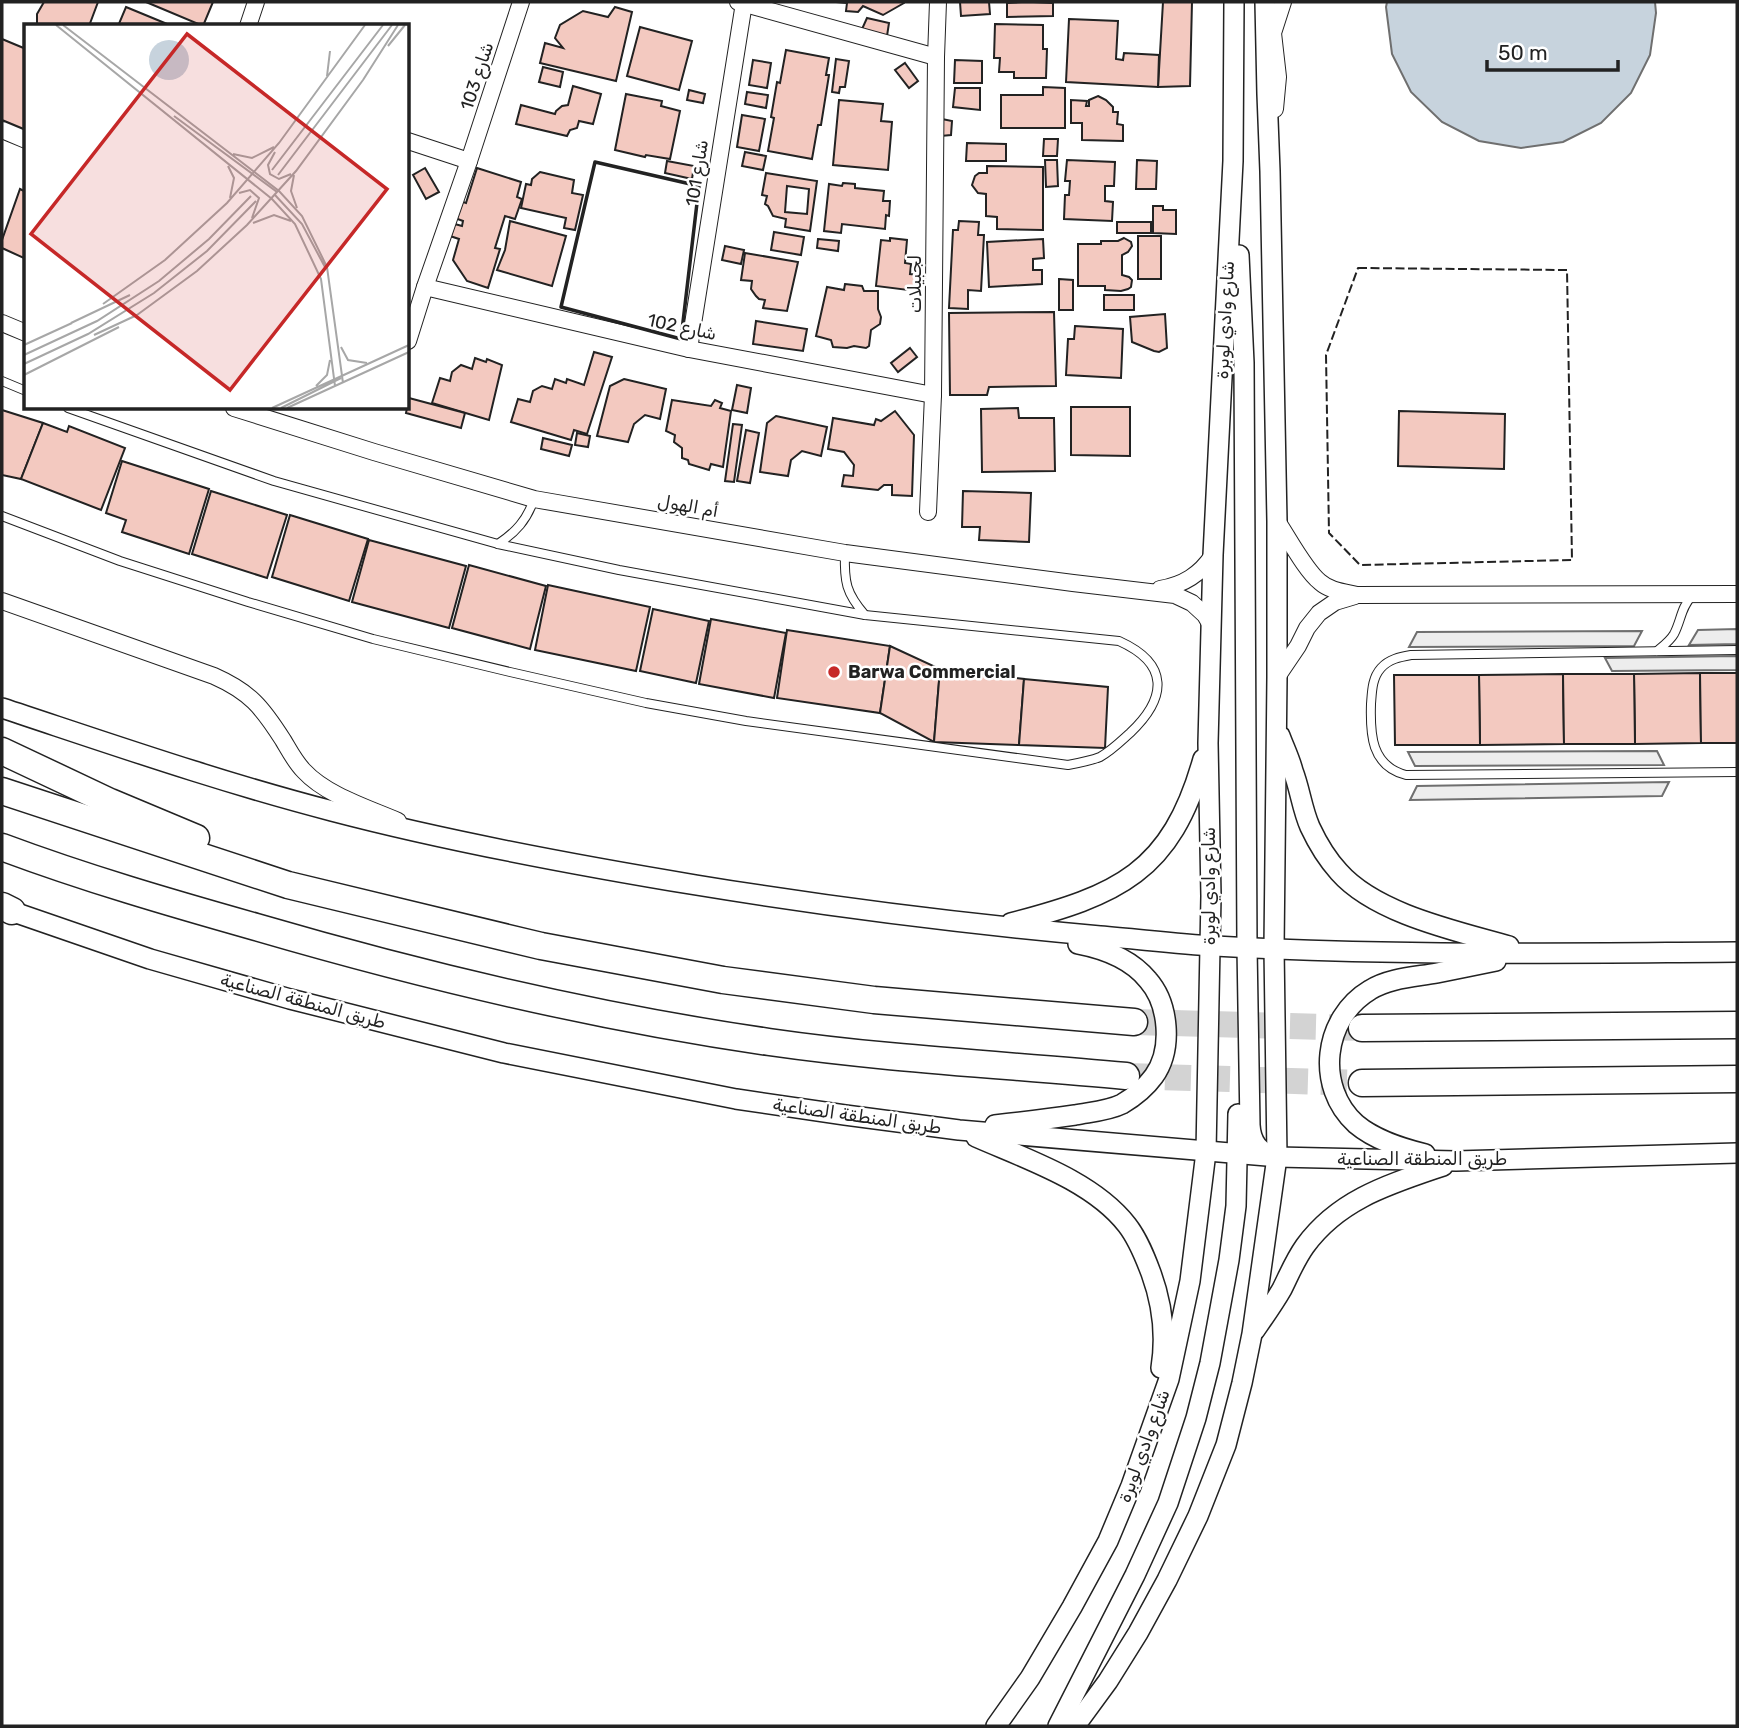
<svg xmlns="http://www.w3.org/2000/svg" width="1739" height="1728" viewBox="0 0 1739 1728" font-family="Rubik,'Noto Naskh Arabic',sans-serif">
<rect width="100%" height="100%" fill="#fff"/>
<g fill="#ededed" stroke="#6f6f6f" stroke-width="2">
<polygon points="1737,629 1737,644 1689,645 1698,630"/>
<polygon points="1642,631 1634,646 1409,647 1417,632"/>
<polygon points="1737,656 1737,670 1612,671 1605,658"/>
<polygon points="1657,751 1664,765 1415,766 1408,752"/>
<polygon points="1669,782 1662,796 1410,800 1417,786"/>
</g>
<polygon fill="#c7d3dd" stroke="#6f6f6f" stroke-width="2" points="1387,2 1655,2 1656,13 1650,55 1631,93 1601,123 1563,142 1521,148 1479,141 1442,122 1411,92 1392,54 1386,7"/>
<g fill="#f3c9c0" stroke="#222" stroke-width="2" fill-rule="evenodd">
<polygon points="44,2 98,2 89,26 37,26 37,14"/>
<polygon points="146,2 213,2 203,26"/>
<polygon points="836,2 904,2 904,3 883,15 863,6 858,12 846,11 847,3"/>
<polygon points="960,2 989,2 990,14 961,16"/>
<polygon points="1027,2 1053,3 1053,16 1007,17 1007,3"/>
<polygon points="1163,2 1192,2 1190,86 1158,87"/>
<polygon points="126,7 172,26 118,26"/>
<polygon points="615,7 632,12 616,81 540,63 545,43 563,48 555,38 560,25 583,11 608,17"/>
<polygon points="867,18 889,23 887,36 862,29"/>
<polygon points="1069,19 1118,21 1116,59 1123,60 1124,53 1159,55 1158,87 1066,82"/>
<polygon points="995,24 1043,25 1043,49 1047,49 1046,78 1014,78 1014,72 999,72 1000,58 994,58"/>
<polygon points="640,27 692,41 679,90 627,76"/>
<polygon points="2,39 26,49 26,130 2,120"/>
<polygon points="786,50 829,58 826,75 829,75 821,125 818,125 812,159 768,151 774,118 771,117 777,82 780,83"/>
<polygon points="836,59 849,61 845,87 840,87 839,93 832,92"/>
<polygon points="753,60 771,63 767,88 749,85"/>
<polygon points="955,60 982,61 982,83 954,83"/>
<polygon points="905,63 918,81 909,88 895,70"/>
<polygon points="543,67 563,72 560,87 539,82"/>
<polygon points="573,86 601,94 593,124 579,121 577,128 570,130 567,136 516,124 521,105 555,114 556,111 562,106 568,105"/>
<polygon points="1043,87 1065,88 1065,128 1001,128 1001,95 1043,95"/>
<polygon points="955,88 980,88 980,110 953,107"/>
<polygon points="689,90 705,94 703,103 687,100"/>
<polygon points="747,92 768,95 766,108 745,104"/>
<polygon points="626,94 662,101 661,106 680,111 670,159 646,155 645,157 615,150"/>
<polygon points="1098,96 1106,100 1113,107 1113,112 1118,112 1117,124 1123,125 1123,141 1082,140 1082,123 1071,123 1071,100 1087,101 1086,106 1089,106 1089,100"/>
<polygon points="839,100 883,104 881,121 892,122 888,170 833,165"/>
<polygon points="742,115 765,119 759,151 737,147"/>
<polygon points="942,119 952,121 951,135 941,136"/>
<polygon points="1044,139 1058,139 1057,156 1043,156"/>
<polygon points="967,143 1006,144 1006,161 966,161"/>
<polygon points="745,152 766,156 763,170 742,166"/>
<polygon points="1045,160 1057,160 1058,186 1046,187"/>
<polygon points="1067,160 1115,162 1114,186 1105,186 1105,201 1113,202 1112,221 1064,219 1065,195 1069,195 1070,181 1065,181"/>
<polygon points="1137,160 1157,161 1156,189 1136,189"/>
<polygon points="667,161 694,166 692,179 665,173"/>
<polygon points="987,166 1043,167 1043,230 997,229 997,217 986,216 986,194 978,193 972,185 975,176 979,173 987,173"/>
<polygon points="425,168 439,192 426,199 413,175"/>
<polygon points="477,168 521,182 517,197 522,199 515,219 505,216 495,248 500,249 488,288 467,281 453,260 459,239 447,235 451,223 462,226 463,221 452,217 457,200 466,203"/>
<polygon points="540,172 574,180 572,193 583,195 575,230 564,228 566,218 521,208 526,184 531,185 532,179"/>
<path d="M766,173l51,8 -7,50 -25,-4 1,-8 -13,-3 -5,-10 -3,-2 2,-8 -5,-1zM787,186l22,3 -2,25 -22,-2z"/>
<polygon points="843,183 855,184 855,188 884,191 883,201 890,201 889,216 886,215 885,229 842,224 841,233 824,231 829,184 842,186"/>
<polygon points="20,189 26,192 26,259 2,248 2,240"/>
<polygon points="1153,206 1163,206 1163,210 1176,210 1176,234 1153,233"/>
<polygon points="510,221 566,236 552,286 497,270 505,250"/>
<polygon points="959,221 979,222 978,235 984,235 981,291 968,290 968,309 949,308 953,230 958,230"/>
<rect x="1117" y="222" width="34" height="11"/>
<polygon points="774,232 804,237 801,255 771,250"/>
<rect x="1138" y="236" width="23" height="43"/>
<polygon points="890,238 907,240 905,263 911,264 910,274 920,275 918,292 912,291 912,287 909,287 908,290 876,286 881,240 890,241"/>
<polygon points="1124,238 1131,242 1132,246 1128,252 1122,255 1122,275 1129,277 1132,280 1131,287 1128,289 1121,291 1105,290 1105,286 1078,286 1078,244 1101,244 1101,241 1118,241"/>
<polygon points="818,239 839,241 838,251 817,248"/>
<polygon points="1043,239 1044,258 1033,259 1033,270 1042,270 1042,284 989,287 987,242"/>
<polygon points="725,246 744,250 741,264 722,260"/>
<polygon points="745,253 798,262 787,311 763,308 765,300 759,299 756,296 751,289 752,281 741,280"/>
<polygon points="1059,279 1073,280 1073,310 1059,310"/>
<polygon points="845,284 862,286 864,291 878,291 878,309 881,317 880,324 871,330 869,346 866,348 854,346 847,348 833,347 831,340 816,336 827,287 844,290"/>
<rect x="1104" y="295" width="30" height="15"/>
<polygon points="1054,312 1056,386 989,387 987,395 950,395 949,313"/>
<polygon points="1165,314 1167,348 1159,352 1154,351 1132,342 1130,317"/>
<polygon points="756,321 807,329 803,351 753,344"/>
<polygon points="1075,326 1123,329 1121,378 1066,375 1068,339 1074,339"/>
<polygon points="910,348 917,357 898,372 891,363"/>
<polygon points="594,352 612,357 587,434 574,430 571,440 511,422 518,399 530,402 533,391 542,386 552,389 555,379 566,383 567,379 584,385"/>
<polygon points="475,358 486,362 487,359 502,365 489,420 432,403 440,378 450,381 452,372 461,365 472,369"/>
<polygon points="624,379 666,389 660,419 645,415 634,424 628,442 597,436 610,386"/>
<polygon points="737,385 751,388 747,413 732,410"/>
<polygon points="409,398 465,413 461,428 406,413"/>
<polygon points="672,400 711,406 715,400 722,403 720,408 731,411 723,467 711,464 709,470 689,464 688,460 682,458 682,448 674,442 675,435 666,431"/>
<polygon points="1071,407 1130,407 1130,456 1071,455"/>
<polygon points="1018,408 1019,418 1054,418 1055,471 982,472 981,409"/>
<polygon points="2,410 43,423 21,479 2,475"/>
<polygon points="895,411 914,435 912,496 892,495 892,485 884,485 878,490 842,486 844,475 853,476 854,465 844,452 828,449 833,418 874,425 876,419 881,421"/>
<polygon points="1399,411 1505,414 1504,469 1398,466"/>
<polygon points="776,416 827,427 821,456 802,451 791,460 788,476 760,472 767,423"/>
<polygon points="43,423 67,432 69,426 125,448 101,510 21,479"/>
<polygon points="733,424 742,425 734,482 725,481"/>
<polygon points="746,430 759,433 750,483 737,481"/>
<polygon points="577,433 590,436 588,447 575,445"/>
<polygon points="543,438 572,445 569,456 541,449"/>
<polygon points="122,461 209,489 189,554 122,532 126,520 106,513"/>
<polygon points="211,491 287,515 267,578 192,554"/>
<polygon points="963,491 1031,493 1029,542 979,540 980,527 962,527"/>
<polygon points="290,515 368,539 349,601 272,577"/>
<polygon points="369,540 466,566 449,628 352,602"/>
<polygon points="469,565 546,586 530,649 452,628"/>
<polygon points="548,585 650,607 636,671 535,650"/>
<polygon points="653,609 709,621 696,683 640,671"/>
<polygon points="711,619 786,633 774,698 699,684"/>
<polygon points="787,630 890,646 880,713 777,698"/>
<polygon points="890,646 940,669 934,742 880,713"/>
<polygon points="940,669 1024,679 1019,745 934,742"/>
<polygon points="1700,673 1701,743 1635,744 1634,674"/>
<polygon points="1700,673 1737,673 1737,743 1701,743"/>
<polygon points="1563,674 1564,744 1480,745 1479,675"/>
<polygon points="1563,674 1634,674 1635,744 1564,744"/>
<polygon points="1394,675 1479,675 1480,745 1395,745"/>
<polygon points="1024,679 1108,687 1105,748 1019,745"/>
</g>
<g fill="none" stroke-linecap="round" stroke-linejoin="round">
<g stroke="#d3d3d3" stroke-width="26" stroke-dasharray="26 13" stroke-linecap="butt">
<polyline points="1134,1022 1362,1028"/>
<polyline points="1126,1076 1362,1083"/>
</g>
<defs>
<g id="service">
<polyline points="2,381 26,391"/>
<path d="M2,516l118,45 128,41 125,37 137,33 136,31 100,18 322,44c11,-2 22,-4 32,-8 11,-6 20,-15 30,-24 37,-35 40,-69 -11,-92l-254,-26 -246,-45 -121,-26 -224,-63 -206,-73"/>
<path d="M498,544c18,-12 29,-24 36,-45"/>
<path d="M845,553c-1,29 1,40 20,62"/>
<path d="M1737,650l-326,5c-11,2 -22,4 -30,13 -9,10 -9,23 -10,36 -1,30 0,62 35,71l331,-3"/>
<path d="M1657,651c6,-5 13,-10 17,-17 7,-13 7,-27 18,-38"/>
</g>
<g id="minor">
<polyline points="738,2 936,57"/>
<polyline points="248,26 256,2"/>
<polyline points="1275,109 1278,77 1273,33 1283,2"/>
<polyline points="2,130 26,140"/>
<polyline points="408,141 469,161"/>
<polyline points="425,287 689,349 933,395"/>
<polyline points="2,323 26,333"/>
<polyline points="408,341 425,287 469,161 521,2"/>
<polyline points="689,349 744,3"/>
<polyline points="234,408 374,452 534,499 845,553 1073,583 1175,595 1192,603 1205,615 1212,627"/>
<polyline points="928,512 933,395 936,57 938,2"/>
<path d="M1277,521c11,16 28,49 43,61 10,9 24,10 37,13l380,-1"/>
<path d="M1160,589c23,-4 40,-14 53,-34"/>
<path d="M2,601l212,75c36,16 48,31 69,64 6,10 12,22 21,31 22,24 64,37 94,50"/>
<polyline points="1277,677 1298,646 1307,628 1319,613 1335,602 1355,596"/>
</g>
<g id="tertiary">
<path d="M1239,255l5,108 3,584 3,178c1,17 9,28 26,32"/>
<path d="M2,708c109,36 218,74 330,103 118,31 243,54 364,74 134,22 269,39 404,51 38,3 77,8 115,10 174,10 348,7 522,6"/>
<path d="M1280,736c4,11 10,23 13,35 7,18 9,38 17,56 7,15 18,33 29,45 37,42 118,59 170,74"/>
<polyline points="2,908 150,959 290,999 504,1053 736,1099 845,1115 959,1130 1277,1157 1456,1161 1737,1153"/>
<path d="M1011,923c107,-28 160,-50 192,-164"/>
<path d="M995,1125c27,-3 53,-6 80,-10 15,-3 33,-4 47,-11 12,-7 24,-17 32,-28 19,-27 15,-72 -6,-96 -17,-21 -44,-31 -70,-36"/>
<path d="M976,1137c50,22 117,44 151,88 11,14 18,32 24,48 11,30 15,64 10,95"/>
<path d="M1425,1154c-24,-6 -50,-14 -69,-30 -41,-37 -33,-106 14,-134 19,-12 45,-13 67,-17 20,-4 39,-8 59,-12"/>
<path d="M1255,1330c9,-13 19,-27 27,-41 7,-14 13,-29 23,-43 34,-47 85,-62 138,-80"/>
<polyline points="996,1726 1030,1678 1072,1607 1108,1541 1131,1486 1169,1379 1190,1281 1206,1152 1211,896 1208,743 1213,555 1233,161 1234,2"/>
<polyline points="1058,1726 1135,1575 1168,1503 1196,1418 1210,1363 1229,1260 1236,1206 1238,1114"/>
<polyline points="1075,1726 1108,1681 1138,1633 1167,1580 1198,1516 1226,1445 1242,1383 1252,1334 1277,1157 1274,948 1277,677 1277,521 1270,171 1267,94 1265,2"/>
</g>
<g id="trunk">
<polyline points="2,751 110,802 196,838"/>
<polyline points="2,791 288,885 541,946 723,980 874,1000 1134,1022"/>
<path d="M2,847c83,31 169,56 254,80 168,49 339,90 513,115 118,17 238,23 357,34"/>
<polyline points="2,906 12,911"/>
<polyline points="1362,1028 1737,1025"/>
<polyline points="1362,1083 1737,1079"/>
</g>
</defs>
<use href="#service" stroke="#222" stroke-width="10"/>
<use href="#minor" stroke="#222" stroke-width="18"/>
<use href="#tertiary" stroke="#222" stroke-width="22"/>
<use href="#trunk" stroke="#222" stroke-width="29"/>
<use href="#service" stroke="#fff" stroke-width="8"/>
<use href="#minor" stroke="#fff" stroke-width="16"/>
<use href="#tertiary" stroke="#fff" stroke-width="19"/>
<use href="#trunk" stroke="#fff" stroke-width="26"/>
<polygon stroke="#222" stroke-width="2" stroke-dasharray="9 3.5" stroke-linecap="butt" points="1358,268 1567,270 1572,560 1360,565 1329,533 1326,355"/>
<polygon stroke="#222" stroke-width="3.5" points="595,162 699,186 681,339 561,307"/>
</g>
<circle fill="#c62828" stroke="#fff" stroke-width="2.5" cx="834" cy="672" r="7"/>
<g text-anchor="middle" stroke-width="5" stroke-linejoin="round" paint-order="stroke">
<g font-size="18" fill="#222" stroke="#fff">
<text transform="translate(477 76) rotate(-72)" y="6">شارع 103</text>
<text transform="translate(697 173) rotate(-81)" y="6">شارع 101</text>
<text transform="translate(915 284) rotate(-90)" y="6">لجبيلات</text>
<text transform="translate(1225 320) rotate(-87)" y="6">شارع وادي لوبرة</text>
<text transform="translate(682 327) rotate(12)" y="6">شارع 102</text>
<text transform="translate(688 506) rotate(10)" y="6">أم الهول</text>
<text transform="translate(1209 886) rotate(-90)" y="6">شارع وادي لوبرة</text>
<text transform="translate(303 1001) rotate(15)" y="6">طريق المنطقة الصناعية</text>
<text transform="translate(857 1116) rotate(8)" y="6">طريق المنطقة الصناعية</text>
<text x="1422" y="1165">طريق المنطقة الصناعية</text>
<text transform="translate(1144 1446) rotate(-70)" y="6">شارع وادي لوبرة</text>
</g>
<g font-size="18" font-weight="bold" fill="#222" stroke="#fff" text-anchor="start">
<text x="848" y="678">Barwa Commercial</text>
</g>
</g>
<g transform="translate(24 24)">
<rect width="385" height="385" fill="#fff"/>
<path d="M125 36a20 20 0 1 1 40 0a20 20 0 1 1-40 0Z" fill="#c7d3dd"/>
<path fill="none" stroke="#a7a7a7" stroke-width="2" d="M32,1l216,174 23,25 26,55 14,107M39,1l216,166 23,25 25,51 16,116M364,22l17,-21M303,52l3,-25M339,56l35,-55M150,92l103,76M251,128l-7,13 2,9 9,5 12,-5M209,130l19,4 22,-11M204,142l6,12 -4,20M248,146l111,-145M254,151l114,-150M270,151l-3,16 6,17M215,169l11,-3 9,8 -7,20M251,171l27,29 24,45M229,199l21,-8 17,6M79,280l62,-44 62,-57 52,-60 86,-118M113,291l60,-44 50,-46 49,-54 67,-91M47,299l59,-28M70,311l43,-20M0,321l48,-22M317,323l7,13 19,3M0,331l73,-34 62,-40 50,-42 42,-43M0,340l64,-30 66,-41 53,-42 49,-50M0,351l95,-48M292,362l11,-11 3,-15M248,384l137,-63M257,384l60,-30M263,384l122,-56"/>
<path fill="#c62828" fill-opacity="0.15" stroke="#c62828" stroke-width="3.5" d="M163,10l200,155 -157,201 -199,-156z"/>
<rect width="385" height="385" fill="none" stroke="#222" stroke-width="3.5"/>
</g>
<rect width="1739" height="1728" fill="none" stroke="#222222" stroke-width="7"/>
<path d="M1487 60v10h131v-10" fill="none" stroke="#222222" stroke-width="3.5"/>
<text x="1498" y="60" font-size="21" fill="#222222" stroke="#ffffff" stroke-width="5" paint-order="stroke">50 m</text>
</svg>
